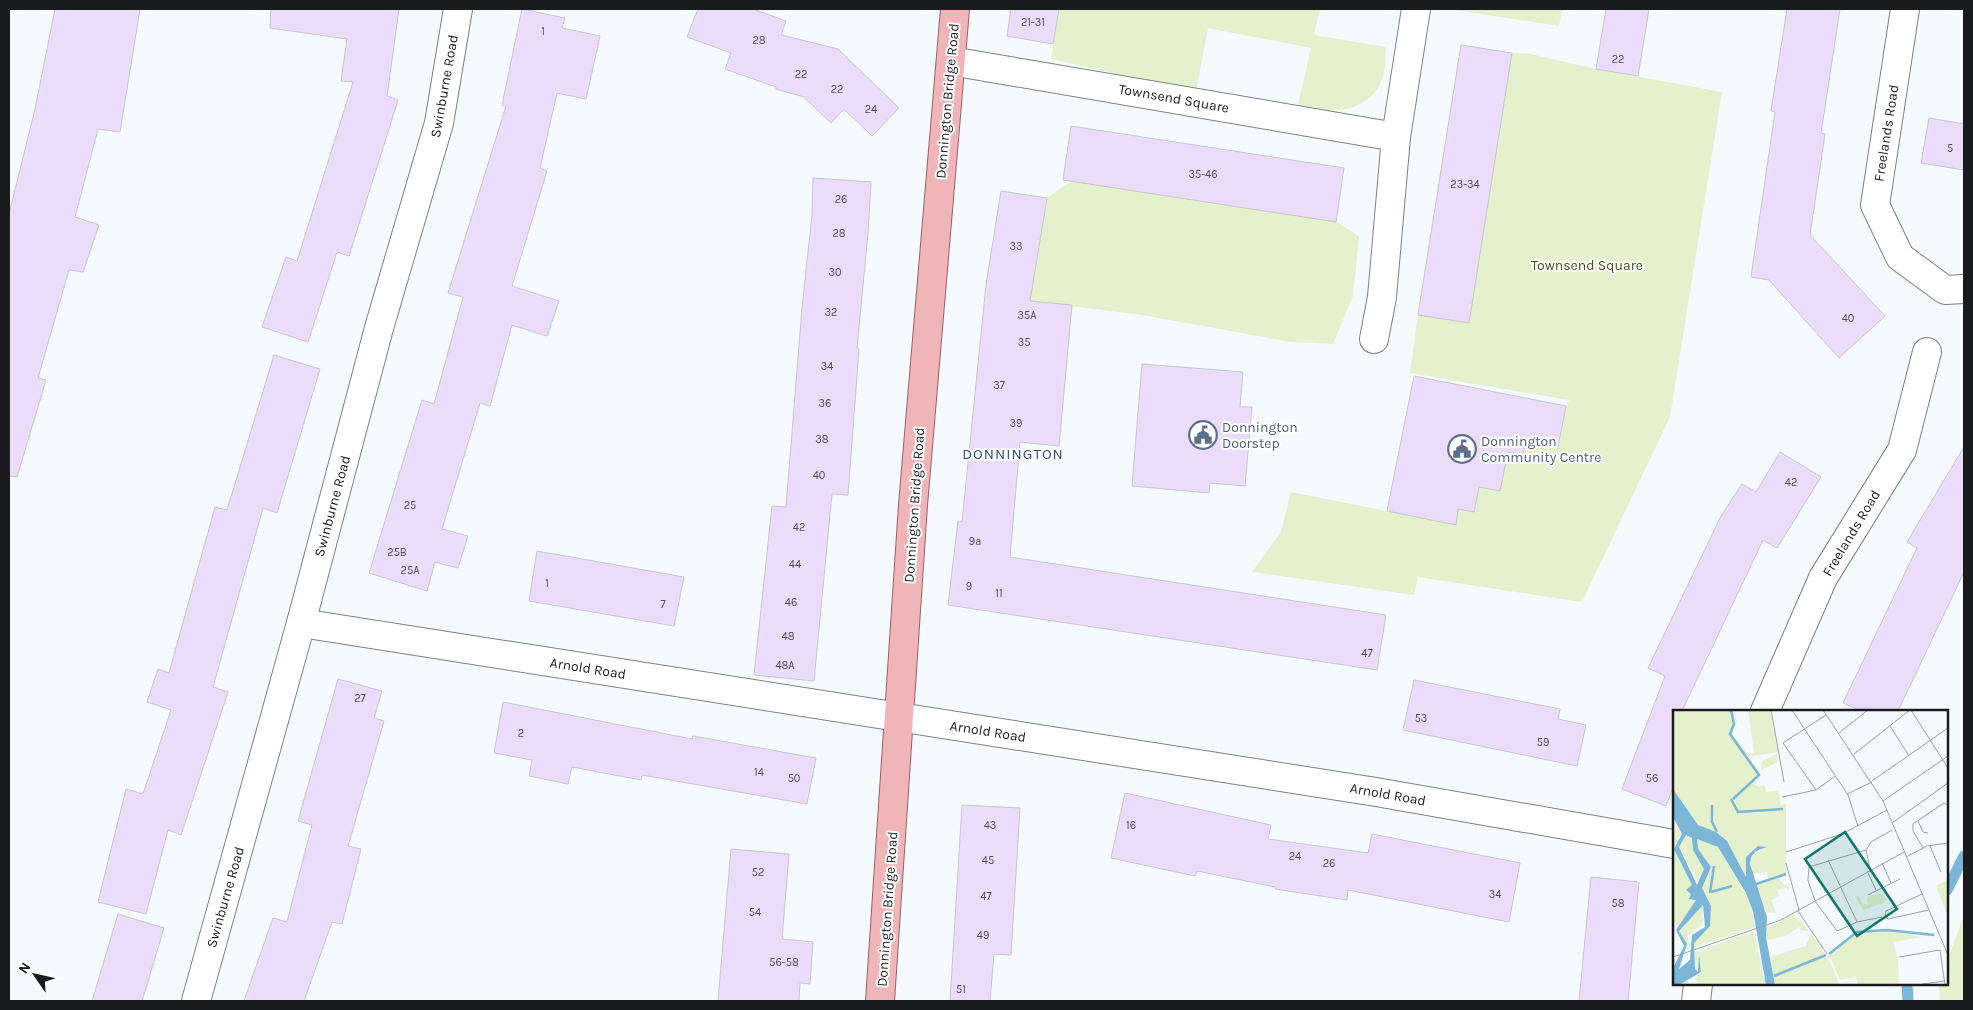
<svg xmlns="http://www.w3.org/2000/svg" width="1973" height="1010" viewBox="0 0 1973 1010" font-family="Karla,sans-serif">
<rect width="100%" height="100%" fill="#f5faff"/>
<g fill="#e4f1cc">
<path d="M1059,9h261l-6,26 72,12c-1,10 0,23 -4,32 -14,36 -52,33 -85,31l14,-62 -103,-20 -12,64 -145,-33z"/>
<polygon points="1449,9 1562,9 1559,26"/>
<polygon points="1512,53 1526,53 1596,69 1722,92 1670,417 1582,602 1418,577 1414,595 1252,572 1281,532 1291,492 1456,525 1458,509 1479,487 1500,491 1508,452 1523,454 1526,440 1559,446 1566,407 1569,400 1410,373 1418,315 1469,323"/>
<polygon points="1071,181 1336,222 1359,236 1353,296 1333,344 1291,342 1142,315 1030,301 1047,198"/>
<polygon points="1964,916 1964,1001 1940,1001 1939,984 1947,984 1947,961"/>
</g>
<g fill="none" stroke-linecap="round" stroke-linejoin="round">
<g stroke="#7bb6d8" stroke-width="11">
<polyline points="1947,890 1964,856"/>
<polyline points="1907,984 1908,1001"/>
</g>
</g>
<g fill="#ecdcfc" stroke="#c9c6cc">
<polygon points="55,9 140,9 120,132 98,129 75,217 99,225 83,272 69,270 38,378 46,380 17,477 9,476 9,214 35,109"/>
<polygon points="271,9 399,9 387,96 398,100 349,256 337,252 308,342 262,327 286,257 297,261 353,82 341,81 347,39 270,28"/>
<polygon points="522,9 565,18 562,28 600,36 586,99 557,93 540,168 547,171 512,286 559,301 547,336 512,325 490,406 480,403 442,529 468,536 458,568 435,562 427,591 369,573 422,400 434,404 463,297 448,293 506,106 502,105"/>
<polygon points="698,9 753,9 786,21 781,35 838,49 899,108 872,136 844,109 831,123 804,97 776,89 776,87 725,69 731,53 687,37"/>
<polygon points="1011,9 1059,9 1053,44 1007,36"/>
<polygon points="1606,9 1649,9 1638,76 1596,69"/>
<polygon points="1787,9 1840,9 1821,133 1825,134 1810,235 1885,316 1839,358 1769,280 1751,277 1775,112 1771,111"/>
<polygon points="1461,45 1512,53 1469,323 1418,315"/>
<polygon points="1929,118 1964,124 1964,170 1921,163"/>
<polygon points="1071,126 1344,168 1336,222 1063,180"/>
<polygon points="813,178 871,182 868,233 857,348 859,349 848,495 832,494 814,681 754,675 772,506 786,507 802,308 812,215"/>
<polygon points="1001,191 1047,198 1030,301 1072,305 1059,446 1020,442 1010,557 1386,615 1377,670 948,605 958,521 962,522 986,285"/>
<polygon points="274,355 320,369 277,513 263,508 213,687 228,692 181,835 168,830 146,914 98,902 126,789 143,794 171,710 147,702 158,669 169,673 215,507 227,510"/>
<polygon points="1142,364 1243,372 1240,407 1252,407 1245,486 1210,483 1209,493 1132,486"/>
<polygon points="1414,376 1566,406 1558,447 1526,440 1523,455 1508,452 1500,491 1479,487 1474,512 1458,509 1456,525 1387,511"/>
<polygon points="1964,447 1964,572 1898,711 1861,711 1843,703 1917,548 1907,542"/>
<polygon points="1780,452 1821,477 1777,548 1763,540 1682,711 1674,711 1674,785 1666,806 1622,789 1665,676 1648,668 1721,516 1742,484 1756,492"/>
<polygon points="537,551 684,577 674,626 529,601"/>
<polygon points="338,679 382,691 374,718 384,721 348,846 361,849 342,924 332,922 304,1001 244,1001 273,918 287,922 312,825 298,821"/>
<polygon points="1414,680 1560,709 1558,719 1586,725 1577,766 1403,730"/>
<polygon points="503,702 692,739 693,736 816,758 807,804 642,775 641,780 572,767 568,784 529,776 532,760 494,753"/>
<polygon points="1125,793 1271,825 1268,839 1368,853 1372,834 1520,863 1509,922 1348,890 1347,900 1275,889 1275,887 1197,871 1195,876 1111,858"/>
<polygon points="962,805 1020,808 1011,955 994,954 990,1001 950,1001"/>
<polygon points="731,849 789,854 782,939 813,942 810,984 800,983 799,1001 718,1001"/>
<polygon points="1591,877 1639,882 1628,1001 1579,1001"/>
<polygon points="118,914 164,928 142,1001 92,1001"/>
</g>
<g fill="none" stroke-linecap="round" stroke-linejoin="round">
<defs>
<g id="minor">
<polyline points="1905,9 1875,205 1900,257 1945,290 1964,289"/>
<polyline points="951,61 1396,137"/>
<polyline points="1374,339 1382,297 1396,137 1416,9"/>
<polyline points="301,623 1376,792 1674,844"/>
<polyline points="1765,711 1823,578 1902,450 1927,352"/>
<polyline points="196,1001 301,623 379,328 439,123 458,9"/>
<polyline points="1696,1001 1698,984"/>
</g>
<polyline id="major" points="880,1001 913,505 955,9"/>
</defs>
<use href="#minor" stroke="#7c8084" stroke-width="30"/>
<use href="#major" stroke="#9e5f64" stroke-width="30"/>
<use href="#minor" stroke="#fff" stroke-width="28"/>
<use href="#major" stroke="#f0b5b9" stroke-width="28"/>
</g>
<defs>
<symbol id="civic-ring" viewBox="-11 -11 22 22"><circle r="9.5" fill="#fff" stroke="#5c6f8a" stroke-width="1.5"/><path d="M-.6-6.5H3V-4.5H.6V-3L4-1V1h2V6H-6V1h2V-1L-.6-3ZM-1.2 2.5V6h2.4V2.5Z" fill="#5c6f8a"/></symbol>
</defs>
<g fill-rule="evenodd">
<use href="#civic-ring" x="1187" y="419" width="32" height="32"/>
<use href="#civic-ring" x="1446" y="433" width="32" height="32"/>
</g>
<g text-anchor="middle" stroke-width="4" stroke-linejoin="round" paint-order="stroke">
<g font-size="11" fill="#4e4b54">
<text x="1033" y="26">21-31</text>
<text x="543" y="35">1</text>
<text x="759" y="44">28</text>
<text x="1618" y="63">22</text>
<text x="801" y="78">22</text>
<text x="837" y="93">22</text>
<text x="871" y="113">24</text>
<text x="1950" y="152">5</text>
<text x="1203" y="178">35-46</text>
<text x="1465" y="188">23-34</text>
<text x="841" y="203">26</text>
<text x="839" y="237">28</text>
<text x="1016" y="250">33</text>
<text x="835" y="276">30</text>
<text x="831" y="316">32</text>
<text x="1027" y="319">35A</text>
<text x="1848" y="322">40</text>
<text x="1024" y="346">35</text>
<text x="827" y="370">34</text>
<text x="999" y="389">37</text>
<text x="825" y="407">36</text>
<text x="1016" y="427">39</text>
<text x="822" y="443">38</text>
<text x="819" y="479">40</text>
<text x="1791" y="486">42</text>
<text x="410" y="509">25</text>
<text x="799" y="531">42</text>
<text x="975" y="545">9a</text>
<text x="397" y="556">25B</text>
<text x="795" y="568">44</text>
<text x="410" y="574">25A</text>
<text x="547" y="587">1</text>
<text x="969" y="590">9</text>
<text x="999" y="597">11</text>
<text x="791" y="606">46</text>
<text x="663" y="608">7</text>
<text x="788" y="640">48</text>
<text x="1367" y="657">47</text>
<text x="785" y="669">48A</text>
<text x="360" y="702">27</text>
<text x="1421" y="722">53</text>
<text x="521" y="737">2</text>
<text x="1543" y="746">59</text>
<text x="759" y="776">14</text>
<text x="794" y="782">50</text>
<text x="1652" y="782">56</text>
<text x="990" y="829">43</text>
<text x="1131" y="829">16</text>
<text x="1295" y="860">24</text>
<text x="988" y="864">45</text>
<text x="1329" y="867">26</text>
<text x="758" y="876">52</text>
<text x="1495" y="898">34</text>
<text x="986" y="900">47</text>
<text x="1618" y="907">58</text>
<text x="755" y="916">54</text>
<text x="983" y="939">49</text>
<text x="784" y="966">56-58</text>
<text x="961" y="993">51</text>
</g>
<g font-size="14" fill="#191b1c" stroke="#fff">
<text transform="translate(444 86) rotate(-80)" y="5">Swinburne Road</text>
<text transform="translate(1174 98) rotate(10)" y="5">Townsend Square</text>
<text transform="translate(947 101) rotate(-85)" y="5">Donnington Bridge Road</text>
<text transform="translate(1886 133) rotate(-81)" y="5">Freelands Road</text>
<text transform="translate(914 505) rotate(-86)" y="5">Donnington Bridge Road</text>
<text transform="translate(332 506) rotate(-75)" y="5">Swinburne Road</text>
<text transform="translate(1851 533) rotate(-59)" y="5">Freelands Road</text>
<text transform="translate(588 668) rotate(9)" y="5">Arnold Road</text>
<text transform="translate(988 731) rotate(9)" y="5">Arnold Road</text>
<text transform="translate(1388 794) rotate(10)" y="5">Arnold Road</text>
<text transform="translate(225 897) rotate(-74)" y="5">Swinburne Road</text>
<text transform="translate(887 909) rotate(-86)" y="5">Donnington Bridge Road</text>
</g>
<g font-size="14" fill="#425316" stroke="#fff">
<text x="1587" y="270">Townsend Square</text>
</g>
<g font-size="14" fill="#4e5e75" stroke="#fff" text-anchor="start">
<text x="1222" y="432">Donnington<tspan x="1222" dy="16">Doorstep</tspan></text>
<text x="1481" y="446">Donnington<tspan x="1481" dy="16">Community Centre</tspan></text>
</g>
<g font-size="15" letter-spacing="1" fill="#2c4981" stroke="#fff">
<text x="1013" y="459">DONNINGTON</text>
</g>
</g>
<g transform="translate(1673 710)">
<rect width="275" height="275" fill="#f5faff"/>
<path d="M0,0h60l4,11 -5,14 17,19 5,-1 -6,-43h22l8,42 -30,5 11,14 -6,12 5,4 7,-2 1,7 12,-2 3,15 5,-1v72l-7,3 6,6h3l1,6 -3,-3 -9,2 2,6 -9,5h2l4,12 -9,-1 -11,-27 12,-6 -1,-7 -15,2 -1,-17 16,-10 -9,-1 -12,11v20l-18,-33 -9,-9 -21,-10 -25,-36zM104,44l1,8 -17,8 1,-9zM4,117l5,7 -7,17 25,44 -21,31 -6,-3v-93zM13,124l32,13 33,56 4,24 -61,20 1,-6 15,-15 1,-20 -32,-59zM275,169v38l-12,-31zM209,183l4,9 -23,8 -8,-14h4l3,7 6,2 -1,-8zM30,195l-1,20 -15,11 4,12 -5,2 -7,-19zM121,205l15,16h-8l-2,-4 -13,9 -19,4 -1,-12zM215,220l34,7 -29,5 5,17 1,26h-41l-3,-11v3l-15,3 -11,-25 28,-21zM81,221l11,54h-85l7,-5 2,4 8,-1 -2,-5 6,-6v-5l-2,-7v12l-4,-3v-17zM138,223l20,30 8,22h-64l-5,-28 36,-11z" fill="#e4f1cc"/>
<path d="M0,79l25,36 18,7 11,9 19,36v-20l12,-11 9,1 -11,4 -5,6 -1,7 17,53 -1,20 9,48h-9l-13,-74 -7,-18 -28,-46 -21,-8 1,10 13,18 -9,21 9,18 -1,20 -16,17 1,26 3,3 1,-17 2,17 -22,13h-6v-17l11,-22 -8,-16 20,-30 -7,-1 2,-5 -5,-4 6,-5 -18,-36 8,-15 -9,-17zM13,125l6,3 1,12 11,19 -7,16 -18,-38zM30,195l2,22 -13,8 -2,25 -11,9 8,-25 -8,-13z" fill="#7bb6d8" fill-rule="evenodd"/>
<path fill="none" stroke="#7bb6d8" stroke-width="2.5" d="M58,0l3,14 -4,10 29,41 -26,24M58,89l7,13 45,-3M39,95v17l5,10M83,174l30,-10M38,182l21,-6M37,183l4,-27M156,244l28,-22 30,-2 47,5M101,266l52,-21"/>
<path fill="none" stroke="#9da1a4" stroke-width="1" d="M98,0l13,72M119,0l56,85 10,31M150,0l60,91 65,154M238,0l37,58M217,16l19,30M166,23l29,-23M181,44l56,-44M199,71l76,-53M143,80l-33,-47 43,-28M174,84l25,-12M109,87l34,-7 19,-14M210,91l65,-45M245,111l5,11 5,1M219,113l56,-40M257,136l11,26M250,138l-10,-17v-7l31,-21 4,2M193,140l-57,17 -1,13 7,21 22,30 20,-9 25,-5M113,142l56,-18 45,-24M233,147l21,-11 21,-3M155,150l29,62M113,153l13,47M209,153l9,20M197,159l-4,-19 5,-8 21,-12M194,161l9,19M249,184l-36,17 -1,5 3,3 41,-9M195,185l32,-16M125,201l29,43M267,240l5,35M0,247l108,-37 123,-68M226,247l41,-7M249,274l23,-3"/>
<path fill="#0f766e" fill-opacity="0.15" stroke="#0f766e" stroke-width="2.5" d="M172,122l52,77 -40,27 -52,-77z"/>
<rect width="275" height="275" fill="none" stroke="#191b1c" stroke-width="2.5"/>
</g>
<rect width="1973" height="1010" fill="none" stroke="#191b1c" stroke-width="20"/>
<g transform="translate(35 975) rotate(304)" stroke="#ffffff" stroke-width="4" paint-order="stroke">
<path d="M0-4L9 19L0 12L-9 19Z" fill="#191b1c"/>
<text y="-8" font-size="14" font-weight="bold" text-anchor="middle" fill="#191b1c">N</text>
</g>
</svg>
